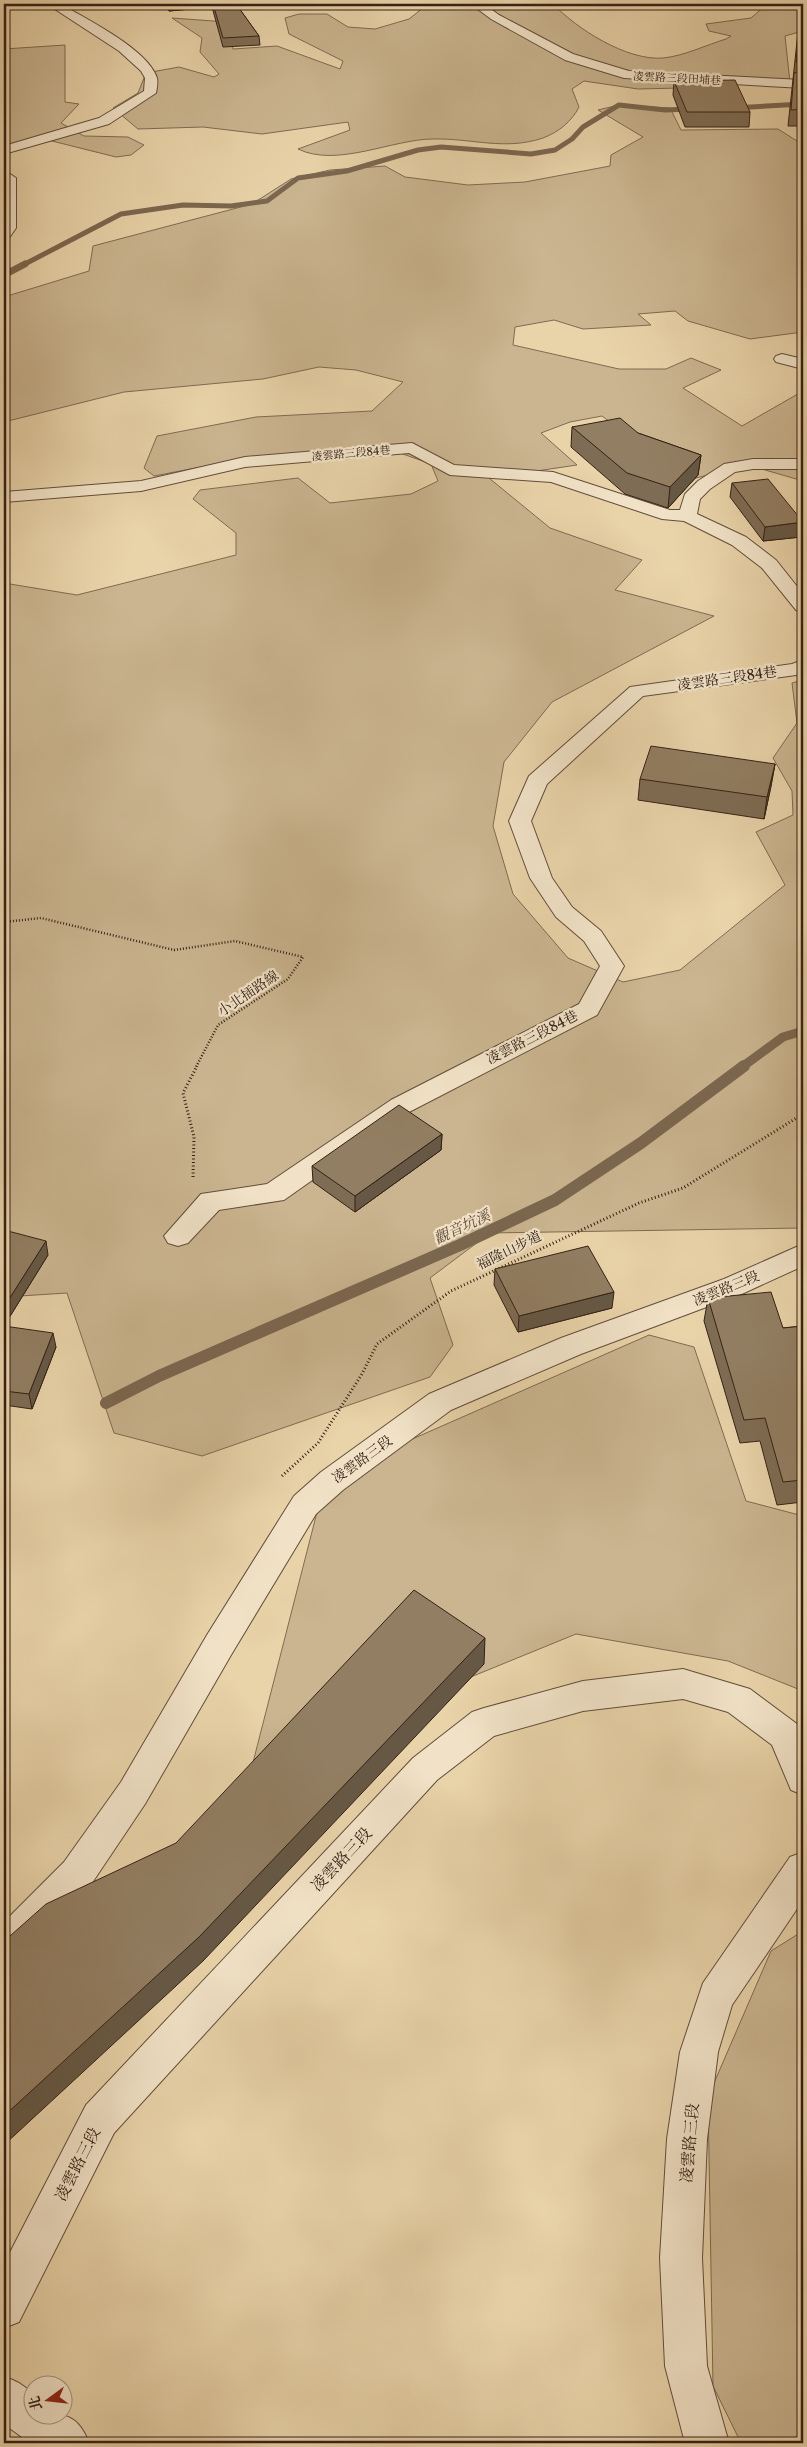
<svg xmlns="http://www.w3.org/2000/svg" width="807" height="2447" viewBox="0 0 807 2447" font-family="'Libre Caslon Text','Noto Serif TC',serif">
<rect width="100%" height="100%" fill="#e9d3a9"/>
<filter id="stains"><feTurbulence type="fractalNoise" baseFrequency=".004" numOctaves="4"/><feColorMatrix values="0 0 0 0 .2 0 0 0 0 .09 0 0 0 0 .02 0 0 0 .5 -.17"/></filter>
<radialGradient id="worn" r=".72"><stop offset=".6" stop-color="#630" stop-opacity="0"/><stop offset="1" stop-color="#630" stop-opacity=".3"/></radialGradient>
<g fill="#cab590" stroke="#7f6b53">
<path d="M428,4h125c24,25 74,57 110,54 21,-2 43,-13 63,-19l5,-3 -22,-5 -3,-7 45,-6 15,-13 -2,-1h39v27l-18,5 5,47 -88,-1 -21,6 -43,1 -54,-8 -12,8 7,18c-7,14 -20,25 -36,31 -39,13 -71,0 -110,1 -40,0 -96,29 -135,10l52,-19 -2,-8 -86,12 -59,-7 -65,2 -25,-21 25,-15 8,-20 33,-6 35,10 5,-3 -19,-22 2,-14 -30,-20 55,4 6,27 44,-3 63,23 3,-8 -54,-27 -4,-16 14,-4h28l21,13 27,2 34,-10z"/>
<polygon points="65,45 65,102 79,104 61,123 84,136 128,137 144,145 131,155 116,157 48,140 4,149 4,49"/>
<polygon points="619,105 670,108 681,130 778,129 797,141 803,141 803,296 801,297 803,299 803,332 750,339 688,321 675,311 638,314 651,325 583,329 554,320 515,327 513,345 619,369 666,369 691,358 721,370 683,388 742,426 803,391 803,481 748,465 688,480 602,416 570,422 541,433 577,465 489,478 550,528 642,560 615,590 714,616 552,702 504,762 493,826 513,894 568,958 623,982 680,970 785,885 756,832 793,815 792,791 773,758 797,723 792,683 803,680 803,1228 490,1233 430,1278 453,1345 430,1377 202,1456 114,1433 67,1293 4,1297 4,583 77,595 236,555 236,533 193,499 200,490 298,478 330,503 411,494 438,481 431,464 400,453 211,465 154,476 144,468 157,436 256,417 372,411 403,382 356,370 319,367 263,379 124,392 4,422 4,297 89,271 93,246 252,204 291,179 330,170 385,166 405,177 468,185 525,182 610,166 611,155 643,137 598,110"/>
<polygon points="649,1335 694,1347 746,1501 803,1516 803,1691 728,1661 576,1634 439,1690 214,1915 326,1477"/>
<polygon points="803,1931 803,2443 741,2443 713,2386 708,2097 771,1951"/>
</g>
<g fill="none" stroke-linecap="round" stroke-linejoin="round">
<g stroke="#7b6750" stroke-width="5">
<polyline points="733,108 803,104"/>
<polyline points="23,265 121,214 183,205 231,206 267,201 298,178 347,171 418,150 441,147 531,154 555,150 572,139 583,127 619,105 665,110 692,109"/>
</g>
<polyline stroke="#7b6750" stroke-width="7" points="4,275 25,264"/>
<polyline stroke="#7b6750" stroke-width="9" points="742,1067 783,1037 803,1031"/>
<polyline stroke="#7b6750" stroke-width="12" points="106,1403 159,1376 460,1245 555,1200 641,1143 744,1066"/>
<defs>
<g id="minor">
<path d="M47,4h13l6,3c24,14 82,43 91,71 1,4 0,10 -1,15l-47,31 -105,30v-8l95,-28 45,-27 1,-13 -4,-7 -22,-20z"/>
<polygon points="471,4 484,4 499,15 573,54 629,71 803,80 803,88 624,78 565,60 491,19"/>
<polygon points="4,170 16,178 16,228 9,238 4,239"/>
<polygon points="782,354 803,359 803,369 776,362 774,359 776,356"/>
<polygon points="412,443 454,465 553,472 670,510 680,510 685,494 698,481 724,464 753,459 803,459 803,469 753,469 735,472 710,489 700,499 697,514 746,537 776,560 803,594 803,612 796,610 762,568 732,545 684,521 662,519 551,482 450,475 409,453 245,467 141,491 4,502 4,492 141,481 245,457"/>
<polygon points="803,660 803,673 796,675 643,696 547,784 531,821 552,878 572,907 601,931 624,966 597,1015 409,1112 284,1200 219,1210 188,1243 178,1246 168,1243 164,1236 201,1194 267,1184 391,1100 579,1004 600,966 584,941 556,917 530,878 509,821 529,776 630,687 792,664"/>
<polygon points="803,1244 803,1266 744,1293 581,1354 451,1410 343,1490 316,1514 231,1655 145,1804 90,1886 33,1945 17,1958 4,1963 4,1922 64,1862 121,1782 207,1635 294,1496 321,1472 429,1394 561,1338 724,1279"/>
<polygon points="683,1669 750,1689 797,1724 803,1738 803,1795 791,1790 772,1745 728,1712 683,1699 583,1711 494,1736 437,1780 114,2133 19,2322 4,2328 4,2264 86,2105 413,1758 472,1712 484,1708 583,1681"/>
<polygon points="803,1852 803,1900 732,2005 718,2052 707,2139 702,2258 707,2366 729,2443 685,2443 665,2366 660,2258 667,2139 680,2052 703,1983 790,1857"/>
<path d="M4,2376l15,7 13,9v22c29,0 45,-3 57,29h-59l-26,-19z"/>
</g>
</defs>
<use href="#minor" stroke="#614e3b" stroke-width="2"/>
<polyline stroke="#342116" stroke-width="2.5" stroke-dasharray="1 2" stroke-linecap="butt" points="4,922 41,918 174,950 235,941 303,957 288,979 218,1025 196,1067"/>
<g stroke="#342116" stroke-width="3" stroke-dasharray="1 2.5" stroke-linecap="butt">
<polyline points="193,1177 194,1137 183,1093 197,1066"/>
<polyline points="282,1476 318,1443 362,1374 377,1344 451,1291 639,1203 683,1188 803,1114"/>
</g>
<use href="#minor" fill="#f1e2c7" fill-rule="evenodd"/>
</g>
<g fill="#7e6c54" stroke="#342116">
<polygon points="164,4 236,4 259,36 260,45 223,47 212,7 169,11"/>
<polygon points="801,4 803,4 803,126 788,126"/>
<polygon points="674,81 750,112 749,127 685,127 673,95"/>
<polygon points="572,427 638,433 701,455 698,475 668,508 625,494 571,447"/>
<polygon points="732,483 801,537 763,541 730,497"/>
<polygon points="775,764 771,786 764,819 638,800 640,779"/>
<polygon points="442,1134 441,1150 355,1212 313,1182 312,1166"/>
<polygon points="4,1230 48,1255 4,1326 56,1347 32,1409 4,1405"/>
<polygon points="495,1269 612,1308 518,1332 494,1285"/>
<polygon points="708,1298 783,1328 803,1326 803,1502 777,1505 760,1441 740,1443 704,1321"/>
</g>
<g fill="#665845" stroke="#342116">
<polygon points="169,4 212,4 212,7 169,11"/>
<polygon points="701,455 698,475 668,508 670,487"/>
<polygon points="803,522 801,537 763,541 765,527"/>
<polygon points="775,764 771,786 764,819 767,797"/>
<polygon points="442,1134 441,1150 355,1212 355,1196"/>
<polygon points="46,1241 48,1255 4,1326 4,1307"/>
<polygon points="614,1292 612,1308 518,1332 519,1316"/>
<polygon points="53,1333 56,1347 32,1409 29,1394"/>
<polygon points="485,1638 484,1664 203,1961 4,2145 4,2116"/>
<polygon points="4,1782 7,1792 4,1796"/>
</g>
<g fill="#927e62" stroke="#342116">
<polygon points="213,4 236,4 259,36 223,38"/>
<polygon points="801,4 803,4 803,62 796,62"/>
<polygon points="803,72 803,109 791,110 794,73"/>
<polygon points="735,80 750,112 687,112 674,81"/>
<polygon points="620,418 638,433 701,455 670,487 627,473 572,427"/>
<polygon points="768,479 803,522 765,527 732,483"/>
<polygon points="651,746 775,764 767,797 640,779"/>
<polygon points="399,1105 442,1134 355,1196 312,1166"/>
<polygon points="4,1230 46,1241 4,1307"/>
<polygon points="588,1246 614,1292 519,1316 495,1269"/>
<polygon points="771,1292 783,1328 803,1326 803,1480 783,1482 765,1418 744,1420 708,1298"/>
<polygon points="4,1326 53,1333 29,1394 4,1391"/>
<polygon points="414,1590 485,1638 199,1937 4,2116 4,1939 10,1936 46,1904 176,1843"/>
</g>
<g text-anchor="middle" stroke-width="4.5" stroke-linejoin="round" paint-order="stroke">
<g font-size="11" fill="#342116" stroke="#f1e2c7">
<text transform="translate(677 78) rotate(3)" y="4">凌雲路三段田埔巷</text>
<text transform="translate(351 453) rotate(-5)" y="4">凌雲路三段84巷</text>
</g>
<g font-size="14" fill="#342116" stroke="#f1e2c7">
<text transform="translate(727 678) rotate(-8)" y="5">凌雲路三段84巷</text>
<text transform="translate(248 993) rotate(-34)" y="5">小北插路線</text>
<text transform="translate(532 1037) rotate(-27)" y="5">凌雲路三段84巷</text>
<text transform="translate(509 1250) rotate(-26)" y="5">福隆山步道</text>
<text transform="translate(726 1288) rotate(-22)" y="5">凌雲路三段</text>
<text transform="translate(362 1459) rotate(-36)" y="5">凌雲路三段</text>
</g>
<g font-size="15" font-style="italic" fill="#5e4a38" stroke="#f1e2c7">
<text transform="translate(462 1227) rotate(-25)" y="5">觀音坑溪</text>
</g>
<g font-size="16" fill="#342116" stroke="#f1e2c7">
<text transform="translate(341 1859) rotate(-47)" y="6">凌雲路三段</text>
<text transform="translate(689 2143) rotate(-85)" y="6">凌雲路三段</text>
<text transform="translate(77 2164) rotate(-63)" y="6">凌雲路三段</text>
</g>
</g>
<rect width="807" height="2447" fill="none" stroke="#e9d3a9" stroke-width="20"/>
<rect x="5" y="5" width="797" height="2437" fill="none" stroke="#342116" stroke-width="2.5"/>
<rect x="10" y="10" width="787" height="2427" fill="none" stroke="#342116"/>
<g transform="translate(48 2400) rotate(255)"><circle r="24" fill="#f1e2c7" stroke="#a59580"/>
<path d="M0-4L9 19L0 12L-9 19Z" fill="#8f2418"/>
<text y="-8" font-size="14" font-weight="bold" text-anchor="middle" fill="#342116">北</text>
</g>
<rect width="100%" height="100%" filter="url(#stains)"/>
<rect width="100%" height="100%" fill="url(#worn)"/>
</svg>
